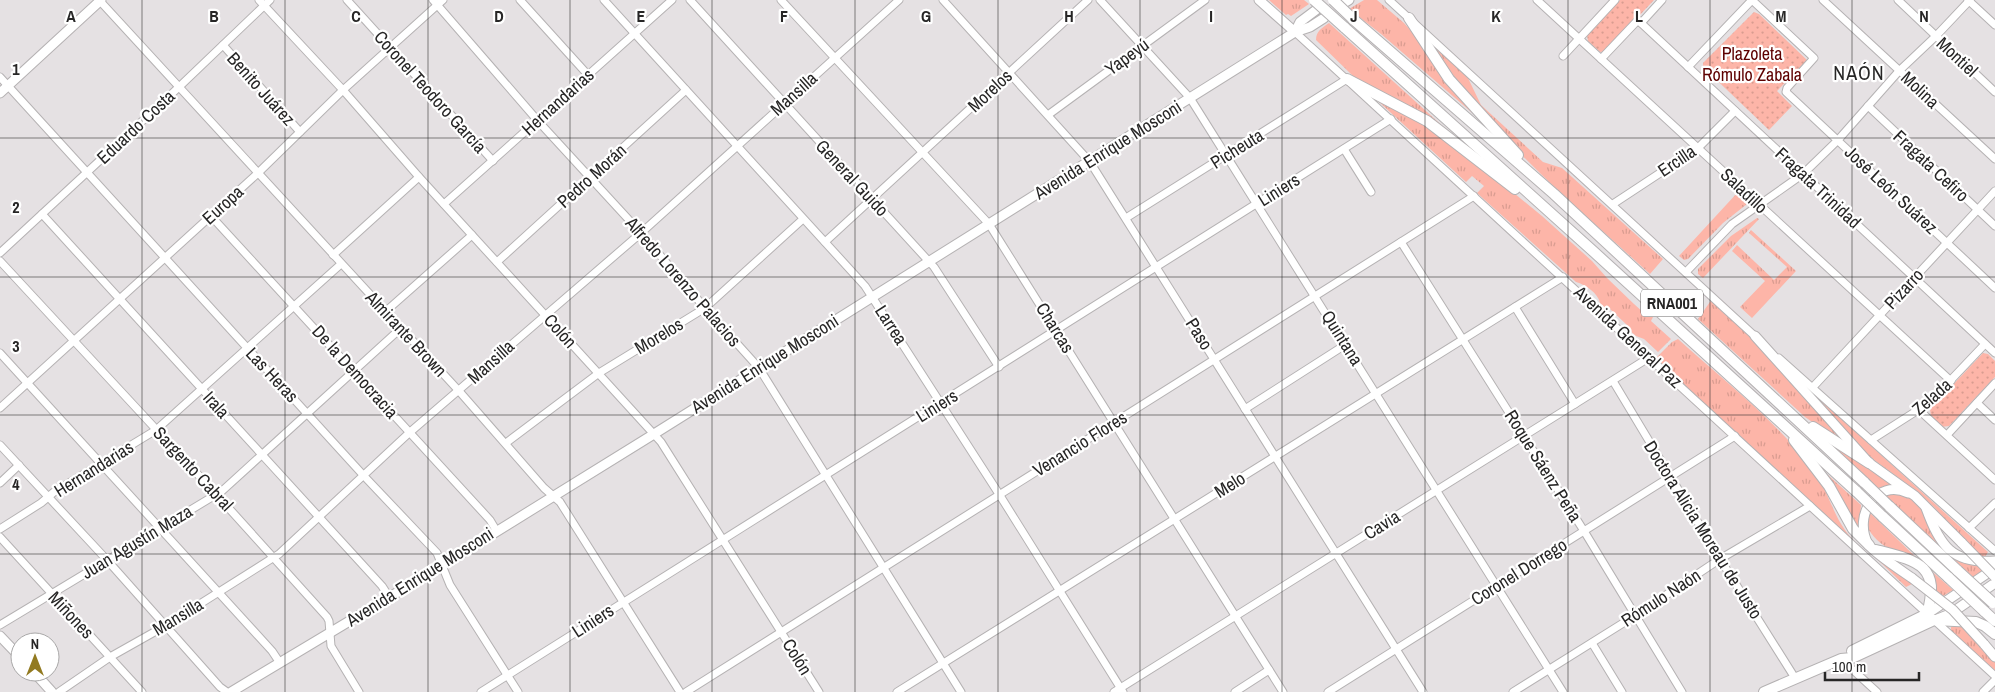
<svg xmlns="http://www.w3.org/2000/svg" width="1995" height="692" viewBox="0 0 1995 692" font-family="'Archivo Narrow',sans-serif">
<defs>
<pattern id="grass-tufts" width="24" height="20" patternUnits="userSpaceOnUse" patternTransform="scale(1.25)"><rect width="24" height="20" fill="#fdb5a8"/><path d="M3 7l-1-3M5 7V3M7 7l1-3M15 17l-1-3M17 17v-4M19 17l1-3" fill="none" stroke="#d99c90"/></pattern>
<pattern id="park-dots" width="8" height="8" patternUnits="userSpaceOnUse" patternTransform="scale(1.25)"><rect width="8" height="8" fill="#fdb5a8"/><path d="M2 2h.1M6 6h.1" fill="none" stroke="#d99c90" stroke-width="1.8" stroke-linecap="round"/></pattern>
</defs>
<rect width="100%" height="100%" fill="#e5e1e3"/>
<g fill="url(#grass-tufts)">
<polygon points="1269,0 1304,0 1309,4 1291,16 1288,14 1286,15"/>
<polygon points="1364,0 1377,0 1404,23 1420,41 1478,116 1477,117 1381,34 1349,9"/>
<path d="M1329,23l130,118 -106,-65 -37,-36c0,-9 6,-12 13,-17z"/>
<path d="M1431,43l37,35 13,27 62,57 19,6 101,91 -13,15c-78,-71 -163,-141 -219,-231z"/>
<path d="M1378,101l29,12 46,30 89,73 50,45 15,17 27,26 10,9 9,4 -2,4 20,18 -13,13 -14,-13 -8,-3 -7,-6 -1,-4 -18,-17h-4l-6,-6c-2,-10 -14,-18 -24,-21l-99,-89 7,-7 -12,-10 -6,6z"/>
<polygon points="1738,192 1747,202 1747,204 1723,223 1688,259 1684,260 1679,256"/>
<polygon points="1757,218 1759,219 1703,278 1698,274 1698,269 1731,236"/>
<polygon points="1751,230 1796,271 1752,318 1740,307 1765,281 1732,251 1737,245 1774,280 1787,267 1749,233"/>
<polygon points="1712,299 1754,338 1856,452 1805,417 1698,319"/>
<path d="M1678,339c43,39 101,84 135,131 14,18 19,42 32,60 4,6 9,10 13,15l-203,-186 17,-17z"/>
<polygon points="1805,386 1988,552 1985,557 1979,557 1934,507 1914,489 1863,452"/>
<polygon points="1836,447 1893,485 1878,488 1835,449"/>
<polygon points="1828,475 1861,505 1859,527 1852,519 1826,477"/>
<polygon points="1891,493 1907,496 1915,502 1961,560 1978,566 1982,571 1973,577 1884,495"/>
<path d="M1869,512l53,51c-21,-9 -45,-15 -55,-37z"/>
<polygon points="1878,558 1914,583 1906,587 1877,559"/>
<polygon points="1927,567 1953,590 1943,596 1936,590 1934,580"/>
<polygon points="1956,625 1962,626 1995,662 1995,671 1951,631 1951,627"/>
</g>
<g fill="url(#park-dots)">
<polygon points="1620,0 1654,0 1606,51 1600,52 1588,41 1587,35"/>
<polygon points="1754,12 1759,14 1807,60 1777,91 1792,106 1769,130 1703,67 1703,63"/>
<polygon points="1983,353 1988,354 1995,361 1995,377 1949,426 1941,427 1931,417 1930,409"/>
</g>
<polygon fill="#fdb5a8" points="1762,285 1772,294 1754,314 1744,305"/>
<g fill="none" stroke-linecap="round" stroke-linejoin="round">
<defs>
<g id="minor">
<polyline points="99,0 459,391 544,488 560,502 680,692"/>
<polyline points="259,0 343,90 419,177 661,442 819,692"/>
<polyline points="347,0 493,161"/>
<polyline points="433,0 538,121 641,233 705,308 759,368 961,692"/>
<polyline points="520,0 588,75"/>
<polyline points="604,0 865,286 999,494 1123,692"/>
<polyline points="690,0 934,267 999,367"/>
<polyline points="781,0 989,224 1283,692"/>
<polyline points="943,0 1090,162 1423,692"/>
<polyline points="1100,0 1190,98 1563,692"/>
<polyline points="1389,0 1758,339"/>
<polyline points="1537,0 1951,381"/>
<polyline points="1752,0 1814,58 1787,88 1786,92 1995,288"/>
<polyline points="1823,0 1995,159"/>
<polyline points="1898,0 1995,92"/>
<polyline points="1968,0 1995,25"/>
<polyline points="1641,23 1995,353"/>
<polyline points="1295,32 1995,676"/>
<polyline points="223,45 300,132"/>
<polyline points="1563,56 1615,0"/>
<polyline points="1601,59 1638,20 1641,23 1662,0"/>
<polyline points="1688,67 1752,0"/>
<polyline points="0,77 364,476 437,553 450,585 518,692"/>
<polyline points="1868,106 1995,226"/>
<polyline points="1048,115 1205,0"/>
<polyline points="1344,149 1371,192"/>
<polyline points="444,204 672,0"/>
<polyline points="1613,204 1698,148 1735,111"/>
<polyline points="42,214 382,586 389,597"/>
<polyline points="211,216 490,520 496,530"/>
<polyline points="1126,218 1347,79"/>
<polyline points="825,242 1088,0"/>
<polyline points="1401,242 1584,531 1682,692"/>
<polyline points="0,253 179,87 270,0"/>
<polyline points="333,255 419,177"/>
<polyline points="0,261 216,494 327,617 329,621 331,646 359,692"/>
<polyline points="497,262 686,90"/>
<polyline points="1686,272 1732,224 1803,174 1838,140 1899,71 1936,36 1970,0"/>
<polyline points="1515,307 1575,404"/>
<polyline points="385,312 472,235"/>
<polyline points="0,353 272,651 280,663"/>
<polyline points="1779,358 1995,551"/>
<polyline points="1613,381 1720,559 1795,678"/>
<polyline points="1813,387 1995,191"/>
<polyline points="1977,403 1995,420"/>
<polyline points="0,408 258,173 343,90 443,0"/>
<polyline points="1245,409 1345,345"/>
<polyline points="1919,410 1995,480"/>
<polyline points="1947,435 1995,383"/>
<polyline points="1871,440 1929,403 1985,344"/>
<polyline points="506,443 599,373 705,308 803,219"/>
<polyline points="0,445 107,560 220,687 227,692"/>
<polyline points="0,483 19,465"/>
<polyline points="1969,528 1995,503"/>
<polyline points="0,529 41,503 54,492 156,430 341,264"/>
<polyline points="0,537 142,692"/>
<polyline points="0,625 222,491 400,329"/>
<polyline points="1592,643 1622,692"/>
<polyline points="1841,659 1877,692"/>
<polyline points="59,692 110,657 165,626 279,554 409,433 641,233 899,0"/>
<polyline points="481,692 1391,119"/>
<polyline points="686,692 1474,196"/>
<polyline points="897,692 1563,277"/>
<polyline points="1114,692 1650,357"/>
<polyline points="1235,692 1269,670"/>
<polyline points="1328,692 1735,436"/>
<polyline points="1513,692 1636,615 1720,559 1810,506"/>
<polyline points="1983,692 1995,680"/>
</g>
<g id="major">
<polyline points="1259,0 1295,32"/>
<polyline points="1344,3 1349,0"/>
<polyline points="1295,32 1300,22 1316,10"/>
<polyline points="0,93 101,0"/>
<polyline points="1755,336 1869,463 1915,496 1962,543"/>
<path d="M1908,493c-32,-15 -55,23 -40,51 5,8 34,27 44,34"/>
<path d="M1926,508c14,38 26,56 69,53"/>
<polyline points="1927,614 1995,568"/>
<polyline points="1935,620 1950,614 1995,583"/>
<polyline points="0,636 20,657"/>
<polyline points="1984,644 1995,657"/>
<polyline points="34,672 52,692"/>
<polyline points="231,692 428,574 654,434 1295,32 1310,27 1324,18"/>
</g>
<g id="highway">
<polyline points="1409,18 1449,79 1518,155"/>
<polyline points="1354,20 1554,194 1865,483"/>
<polyline points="1344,27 1594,252 1857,492"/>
<polyline points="1347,79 1427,121 1515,189"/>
<polyline points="1813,427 1869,463"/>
<polyline points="1794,440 1829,486 1853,529 1869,545"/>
<polyline points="1889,506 1958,571"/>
<polyline points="1882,516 1949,578"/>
<polyline points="1984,611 1995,621"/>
<path d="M1852,651l75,-37c14,-49 -9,-53 -51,-64"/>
<polyline points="1764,692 1841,659 1852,658 1934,620 1976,622 1985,626 1995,634"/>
</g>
</defs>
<use href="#minor" stroke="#b5b2b3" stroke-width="9"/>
<use href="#major" stroke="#b5b2b3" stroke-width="11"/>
<use href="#highway" stroke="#b5b2b3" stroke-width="12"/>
<use href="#minor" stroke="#fff" stroke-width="7"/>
<use href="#major" stroke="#fff" stroke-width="9"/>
<use href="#highway" stroke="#fff" stroke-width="10"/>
<defs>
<g id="major-bridge">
<polyline points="1962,543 1995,577"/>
<polyline points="1912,578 1953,610 1984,644"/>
</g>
<g id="highway-bridge">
<polyline points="1314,0 1344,27"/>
<polyline points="1333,0 1354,20"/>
<polyline points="1865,483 1889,506"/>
<polyline points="1857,492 1882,516"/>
<polyline points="1958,571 1993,603"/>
<polyline points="1949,578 1984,611"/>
</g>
</defs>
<use href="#major-bridge" stroke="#b5b2b3" stroke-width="11" stroke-linecap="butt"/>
<use href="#highway-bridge" stroke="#b5b2b3" stroke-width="12" stroke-linecap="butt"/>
<use href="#major-bridge" stroke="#fff" stroke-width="9"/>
<use href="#highway-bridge" stroke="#fff" stroke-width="10"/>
</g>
<path fill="none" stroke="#272626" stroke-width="1" stroke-opacity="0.55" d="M142,0v692M285,0v692M428,0v692M570,0v692M712,0v692M855,0v692M998,0v692M1140,0v692M1282,0v692M1425,0v692M1568,0v692M1710,0v692M1852,0v692M0,138h1995M0,277h1995M0,415h1995M0,554h1995"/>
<g text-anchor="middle" stroke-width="4.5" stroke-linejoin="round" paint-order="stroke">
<rect fill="#fff" stroke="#686767" stroke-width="1" x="1641" y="289.5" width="62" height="27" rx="4"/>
<g font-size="16" font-weight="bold" fill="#272626">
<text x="1672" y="309">RNA001</text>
</g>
<g font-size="18" fill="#5e0000" stroke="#fff">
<text x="1752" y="60">Plazoleta<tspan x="1752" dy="21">Rómulo Zabala</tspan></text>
</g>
<g font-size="18" fill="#272626" stroke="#fff">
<text transform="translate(1127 57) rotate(-36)" y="6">Yapeyú</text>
<text transform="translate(1957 57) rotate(43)" y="6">Montiel</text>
<text transform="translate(261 89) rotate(48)" y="6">Benito Juárez</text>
<text transform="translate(1920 90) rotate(43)" y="6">Molina</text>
<text transform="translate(990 91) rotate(-43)" y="6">Morelos</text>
<text transform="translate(430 92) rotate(48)" y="6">Coronel Teodoro García</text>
<text transform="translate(794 94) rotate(-42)" y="6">Mansilla</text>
<text transform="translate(558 102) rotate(-42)" y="6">Hernandarias</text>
<text transform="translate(136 127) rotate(-43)" y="6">Eduardo Costa</text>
<text transform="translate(1237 149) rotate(-32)" y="6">Picheuta</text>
<text transform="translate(1108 150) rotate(-32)" y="6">Avenida Enrique Mosconi</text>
<text transform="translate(1677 161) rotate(-34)" y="6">Ercilla</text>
<text transform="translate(1931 166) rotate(43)" y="6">Fragata Cefiro</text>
<text transform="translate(592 176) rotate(-42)" y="6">Pedro Morán</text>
<text transform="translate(852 178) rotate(47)" y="6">General Guido</text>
<text transform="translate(1818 188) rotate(43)" y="6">Fragata Trinidad</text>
<text transform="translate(1279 190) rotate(-32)" y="6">Liniers</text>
<text transform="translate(1891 190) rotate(43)" y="6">José León Suárez</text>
<text transform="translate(1744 191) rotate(43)" y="6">Saladillo</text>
<text transform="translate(223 205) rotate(-42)" y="6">Europa</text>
<text transform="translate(683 282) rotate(49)" y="6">Alfredo Lorenzo Palacios</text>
<text transform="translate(1904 289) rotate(-47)" y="6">Pizarro</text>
<text transform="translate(891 325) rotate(57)" y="6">Larrea</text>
<text transform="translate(1055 328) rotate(58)" y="6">Charcas</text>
<text transform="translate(560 331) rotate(48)" y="6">Colón</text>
<text transform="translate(406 334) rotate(47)" y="6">Almirante Brown</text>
<text transform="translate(1199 334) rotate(58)" y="6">Paso</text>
<text transform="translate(659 336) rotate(-31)" y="6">Morelos</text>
<text transform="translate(1628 337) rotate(43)" y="6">Avenida General Paz</text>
<text transform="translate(1342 338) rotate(58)" y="6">Quintana</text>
<text transform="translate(491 362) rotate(-42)" y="6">Mansilla</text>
<text transform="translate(765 364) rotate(-32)" y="6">Avenida Enrique Mosconi</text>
<text transform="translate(355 372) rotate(48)" y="6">De la Democracia</text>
<text transform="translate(272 375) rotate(47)" y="6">Las Heras</text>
<text transform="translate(1932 397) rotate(-41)" y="6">Zelada</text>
<text transform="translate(216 405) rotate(48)" y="6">Irala</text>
<text transform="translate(937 406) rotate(-32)" y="6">Liniers</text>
<text transform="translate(1080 444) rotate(-32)" y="6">Venancio Flores</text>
<text transform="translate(1543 466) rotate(58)" y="6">Roque Sáenz Peña</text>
<text transform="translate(94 469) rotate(-32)" y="6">Hernandarias</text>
<text transform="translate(193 469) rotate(47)" y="6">Sargento Cabral</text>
<text transform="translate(1230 485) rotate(-32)" y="6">Melo</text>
<text transform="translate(1382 525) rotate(-32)" y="6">Cavia</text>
<text transform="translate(1703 530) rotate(58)" y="6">Doctora Alicia Moreau de Justo</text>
<text transform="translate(137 542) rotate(-31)" y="6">Juan Agustín Maza</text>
<text transform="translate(1519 572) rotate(-32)" y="6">Coronel Dorrego</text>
<text transform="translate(420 577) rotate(-32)" y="6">Avenida Enrique Mosconi</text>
<text transform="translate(1661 598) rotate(-33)" y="6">Rómulo Naón</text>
<text transform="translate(71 615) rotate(47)" y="6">Miñones</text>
<text transform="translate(178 617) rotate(-31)" y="6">Mansilla</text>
<text transform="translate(593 621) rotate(-33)" y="6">Liniers</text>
<text transform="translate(797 657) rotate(58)" y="6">Colón</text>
</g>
<g font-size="20" letter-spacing="1" fill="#272626" stroke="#fff">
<text x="1859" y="80">NAÓN</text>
</g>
</g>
<g font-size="16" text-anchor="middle" font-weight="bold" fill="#272626" stroke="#fff" stroke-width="4.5" stroke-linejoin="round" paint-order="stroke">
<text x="71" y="22">A</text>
<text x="214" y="22">B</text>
<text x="356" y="22">C</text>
<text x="499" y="22">D</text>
<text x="641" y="22">E</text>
<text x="784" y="22">F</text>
<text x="926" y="22">G</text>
<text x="1069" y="22">H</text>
<text x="1211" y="22">I</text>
<text x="1354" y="22">J</text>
<text x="1496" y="22">K</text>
<text x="1639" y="22">L</text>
<text x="1781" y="22">M</text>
<text x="1924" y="22">N</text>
<text x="16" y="75">1</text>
<text x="16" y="213">2</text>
<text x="16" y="352">3</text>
<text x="16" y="490">4</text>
</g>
<g transform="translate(35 657)"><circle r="24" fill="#ffffff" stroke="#a9a8a8"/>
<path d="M0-4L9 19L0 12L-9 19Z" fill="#927a20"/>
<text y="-8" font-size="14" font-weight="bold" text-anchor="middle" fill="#272626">N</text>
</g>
<path d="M1825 672v8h94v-8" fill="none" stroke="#272626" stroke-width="2.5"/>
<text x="1832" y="672" font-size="15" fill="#272626" stroke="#ffffff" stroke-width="4" paint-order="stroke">100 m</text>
</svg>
